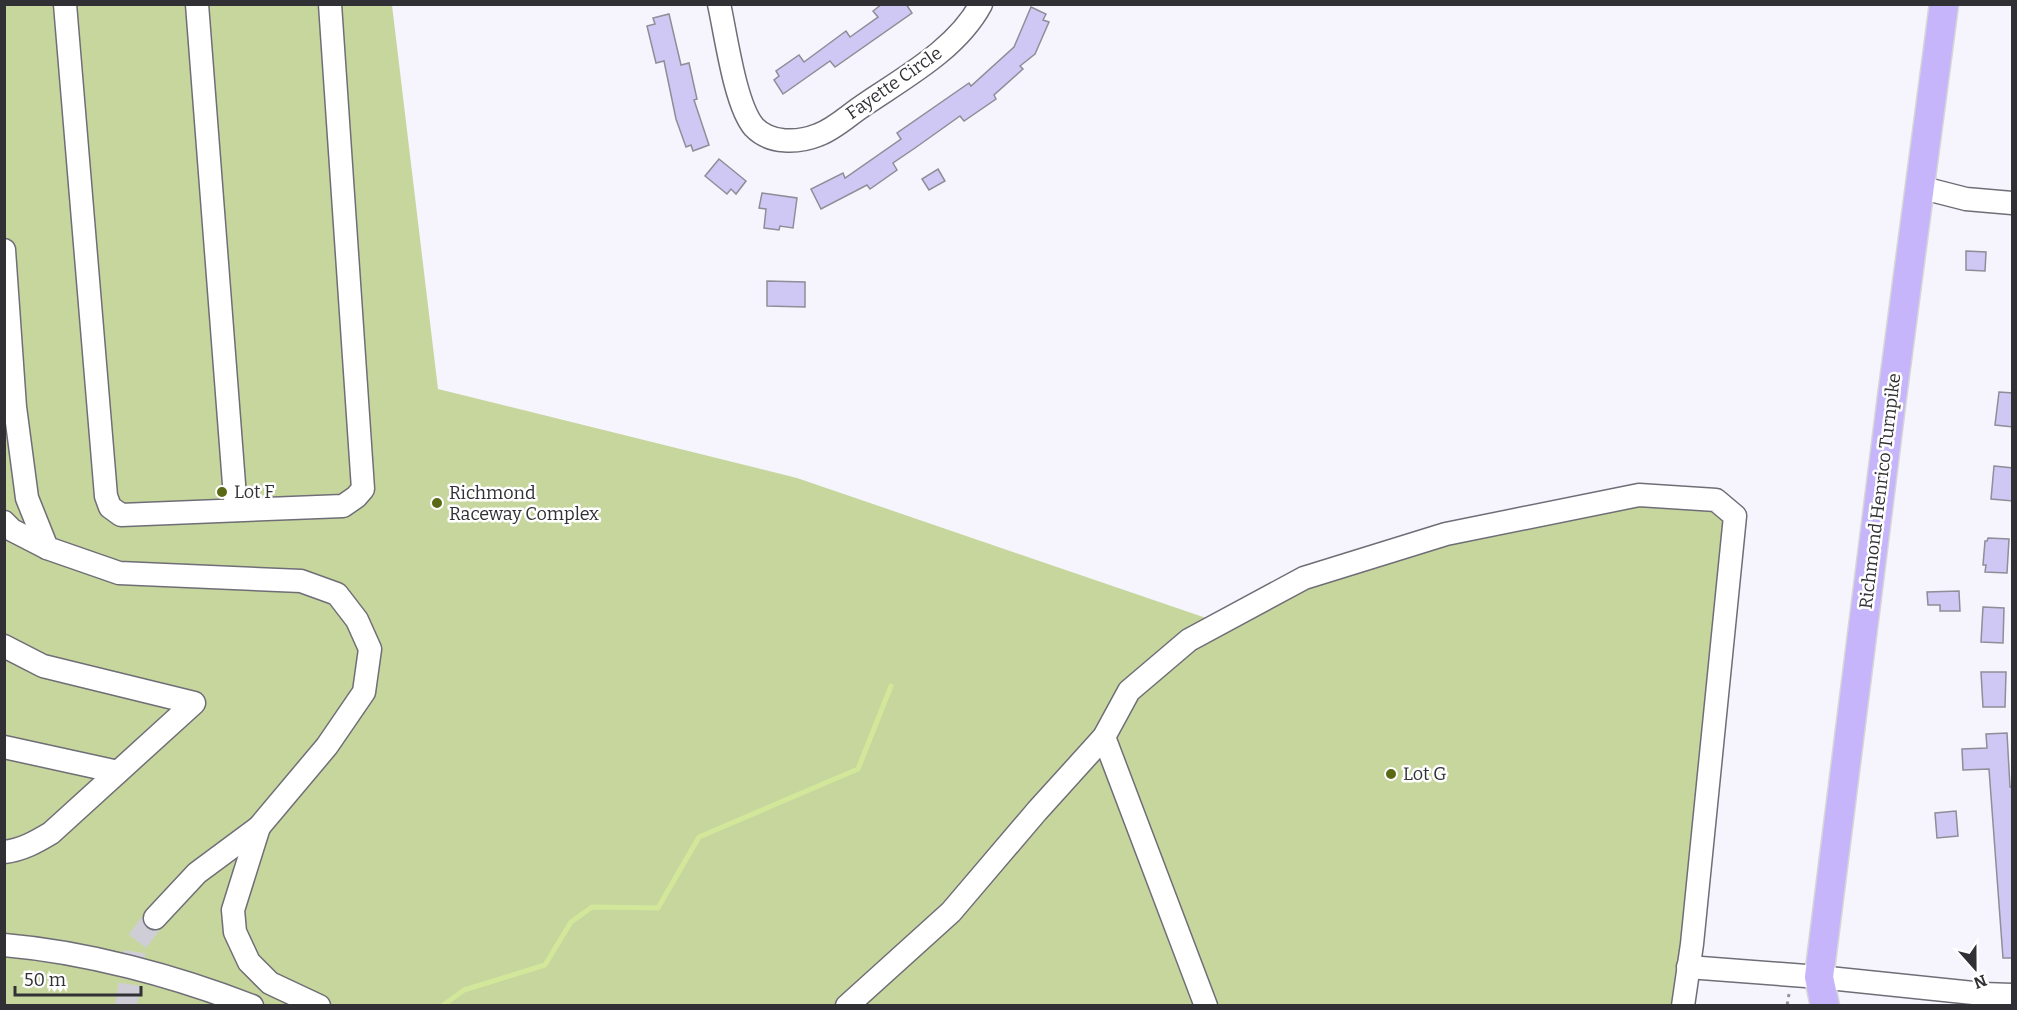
<svg xmlns="http://www.w3.org/2000/svg" width="2017" height="1010" viewBox="0 0 2017 1010" font-family="Bitter,serif">
<rect width="100%" height="100%" fill="#f6f5fe"/>
<polygon fill="#c6d69d" points="5,5 392,5 438,389 797,478 1209,619 1407,553 1662,494 1739,513 1690,1005 5,1006"/>
<g fill="none" stroke-linecap="round" stroke-linejoin="round">
<polyline stroke="#d3e79a" stroke-width="5" points="442,1006 464,990 545,965 571,922 592,907 658,908 699,837 858,769 891,686"/>
</g>
<g fill="#d0c8f4" stroke="#8f8d97" stroke-width="1.5">
<polygon points="882,4 906,4 912,13 835,67 830,61 783,94 774,80 779,76 776,71 799,55 804,62 846,31 850,37 878,17 873,11"/>
<polygon points="1031,7 1046,14 1043,20 1049,22 1035,54 1020,66 1023,69 994,95 996,99 964,121 960,116 915,148 893,163 897,170 870,189 867,185 821,209 811,189 843,173 845,178 901,139 897,133 969,83 971,86 1014,47"/>
<polygon points="669,14 681,65 689,63 697,99 694,100 709,145 693,151 691,145 686,147 676,119 664,61 656,63 647,26 655,24 653,18"/>
<polygon points="719,159 746,181 736,194 731,189 727,194 705,176"/>
<polygon points="938,169 945,181 929,190 922,179"/>
<polygon points="762,193 797,198 793,228 780,226 779,230 764,228 766,209 759,208"/>
<polygon points="1966,251 1986,252 1985,271 1966,270"/>
<polygon points="767,281 805,282 805,307 767,306"/>
<polygon points="1999,392 2013,393 2013,427 1995,425"/>
<polygon points="1994,466 2013,468 2013,501 1991,499"/>
<polygon points="1988,538 2009,539 2007,573 1985,572 1986,565 1983,565 1985,541 1987,541"/>
<polygon points="1959,591 1960,611 1940,611 1940,605 1928,605 1927,592"/>
<polygon points="1983,607 2004,608 2003,643 1981,642"/>
<polygon points="1981,672 2006,672 2005,707 1983,707"/>
<polygon points="2007,733 2010,787 2013,787 2013,958 2003,958 1989,769 1963,770 1962,749 1987,748 1986,734"/>
<polygon points="1956,811 1958,836 1937,838 1935,813"/>
</g>
<g fill="none" stroke-linecap="round" stroke-linejoin="round">
<polyline stroke="#cfced6" stroke-width="22" stroke-dasharray="22 11" stroke-linecap="butt" points="126,1006 136,943 155,918"/>
<defs>
<g id="minor">
<polyline points="65,4 106,496 110,507 121,515 343,506 356,497 363,489 330,4"/>
<polyline points="197,4 236,510"/>
<path d="M719,4c7,31 16,101 35,123 16,17 44,16 64,8 17,-6 32,-21 46,-30 41,-28 93,-56 117,-101"/>
<polyline points="1919,187 1966,199 2012,203"/>
<polyline points="4,250 15,407 27,498 47,548 119,573 301,581 337,594 357,620 370,649 364,692 327,746 259,827 197,873 155,918"/>
<polyline points="4,522 12,530 47,548"/>
<path d="M4,646l39,20 151,37 -143,130c-15,9 -29,17 -47,19"/>
<polyline points="1104,737 1206,1006"/>
<polyline points="4,747 118,772"/>
<polyline points="259,827 233,910 235,932 249,962 270,983 319,1006"/>
<path d="M4,945c82,7 171,31 248,61"/>
<polyline points="1688,967 1819,977 1983,994 2012,995"/>
<polyline points="847,1006 951,912 1037,811 1104,737 1129,691 1189,640 1304,578 1446,534 1639,495 1716,500 1735,516 1692,944 1683,1006"/>
</g>
<polyline id="major" points="1825,1006 1819,977 1892,397 1944,4"/>
</defs>
<use href="#minor" stroke="#6f6e77" stroke-width="25"/>
<use href="#major" stroke="#d6d6d6" stroke-width="31"/>
<polyline stroke="#96959b" stroke-width="3" stroke-dasharray="4.5 4.5" stroke-linecap="butt" points="1787,1006 1789,994"/>
<use href="#minor" stroke="#fff" stroke-width="22"/>
<use href="#major" stroke="#c7b5fb" stroke-width="28"/>
</g>
<g fill="#596914" stroke="#fff" stroke-width="2">
<circle cx="222" cy="492" r="6"/>
<circle cx="437" cy="503" r="6"/>
<circle cx="1391" cy="774" r="6"/>
</g>
<g text-anchor="middle" stroke-width="5" stroke-linejoin="round" paint-order="stroke">
<g font-size="18" fill="#313034" stroke="#fff">
<text transform="translate(894 83) rotate(-35)" y="6">Fayette Circle</text>
<text transform="translate(1880 491) rotate(-83)" y="6">Richmond Henrico Turnpike</text>
</g>
<g font-size="18" fill="#313034" stroke="#fff" text-anchor="start">
<text x="234" y="498">Lot F</text>
<text x="449" y="499">Richmond<tspan x="449" dy="21">Raceway Complex</tspan></text>
<text x="1403" y="780">Lot G</text>
</g>
</g>
<rect width="2017" height="1010" fill="none" stroke="#313034" stroke-width="12"/>
<g transform="translate(1975 968) rotate(159)" stroke="#ffffff" stroke-width="4.5" paint-order="stroke">
<path d="M0-4.5L10 22L0 15L-10 22Z" fill="#313034"/>
<text y="-9" font-size="16" font-weight="bold" text-anchor="middle" fill="#313034">N</text>
</g>
<path d="M15 986v9h126v-9" fill="none" stroke="#313034" stroke-width="3"/>
<text x="24" y="986" font-size="18" fill="#313034" stroke="#ffffff" stroke-width="4.5" paint-order="stroke">50 m</text>
</svg>
